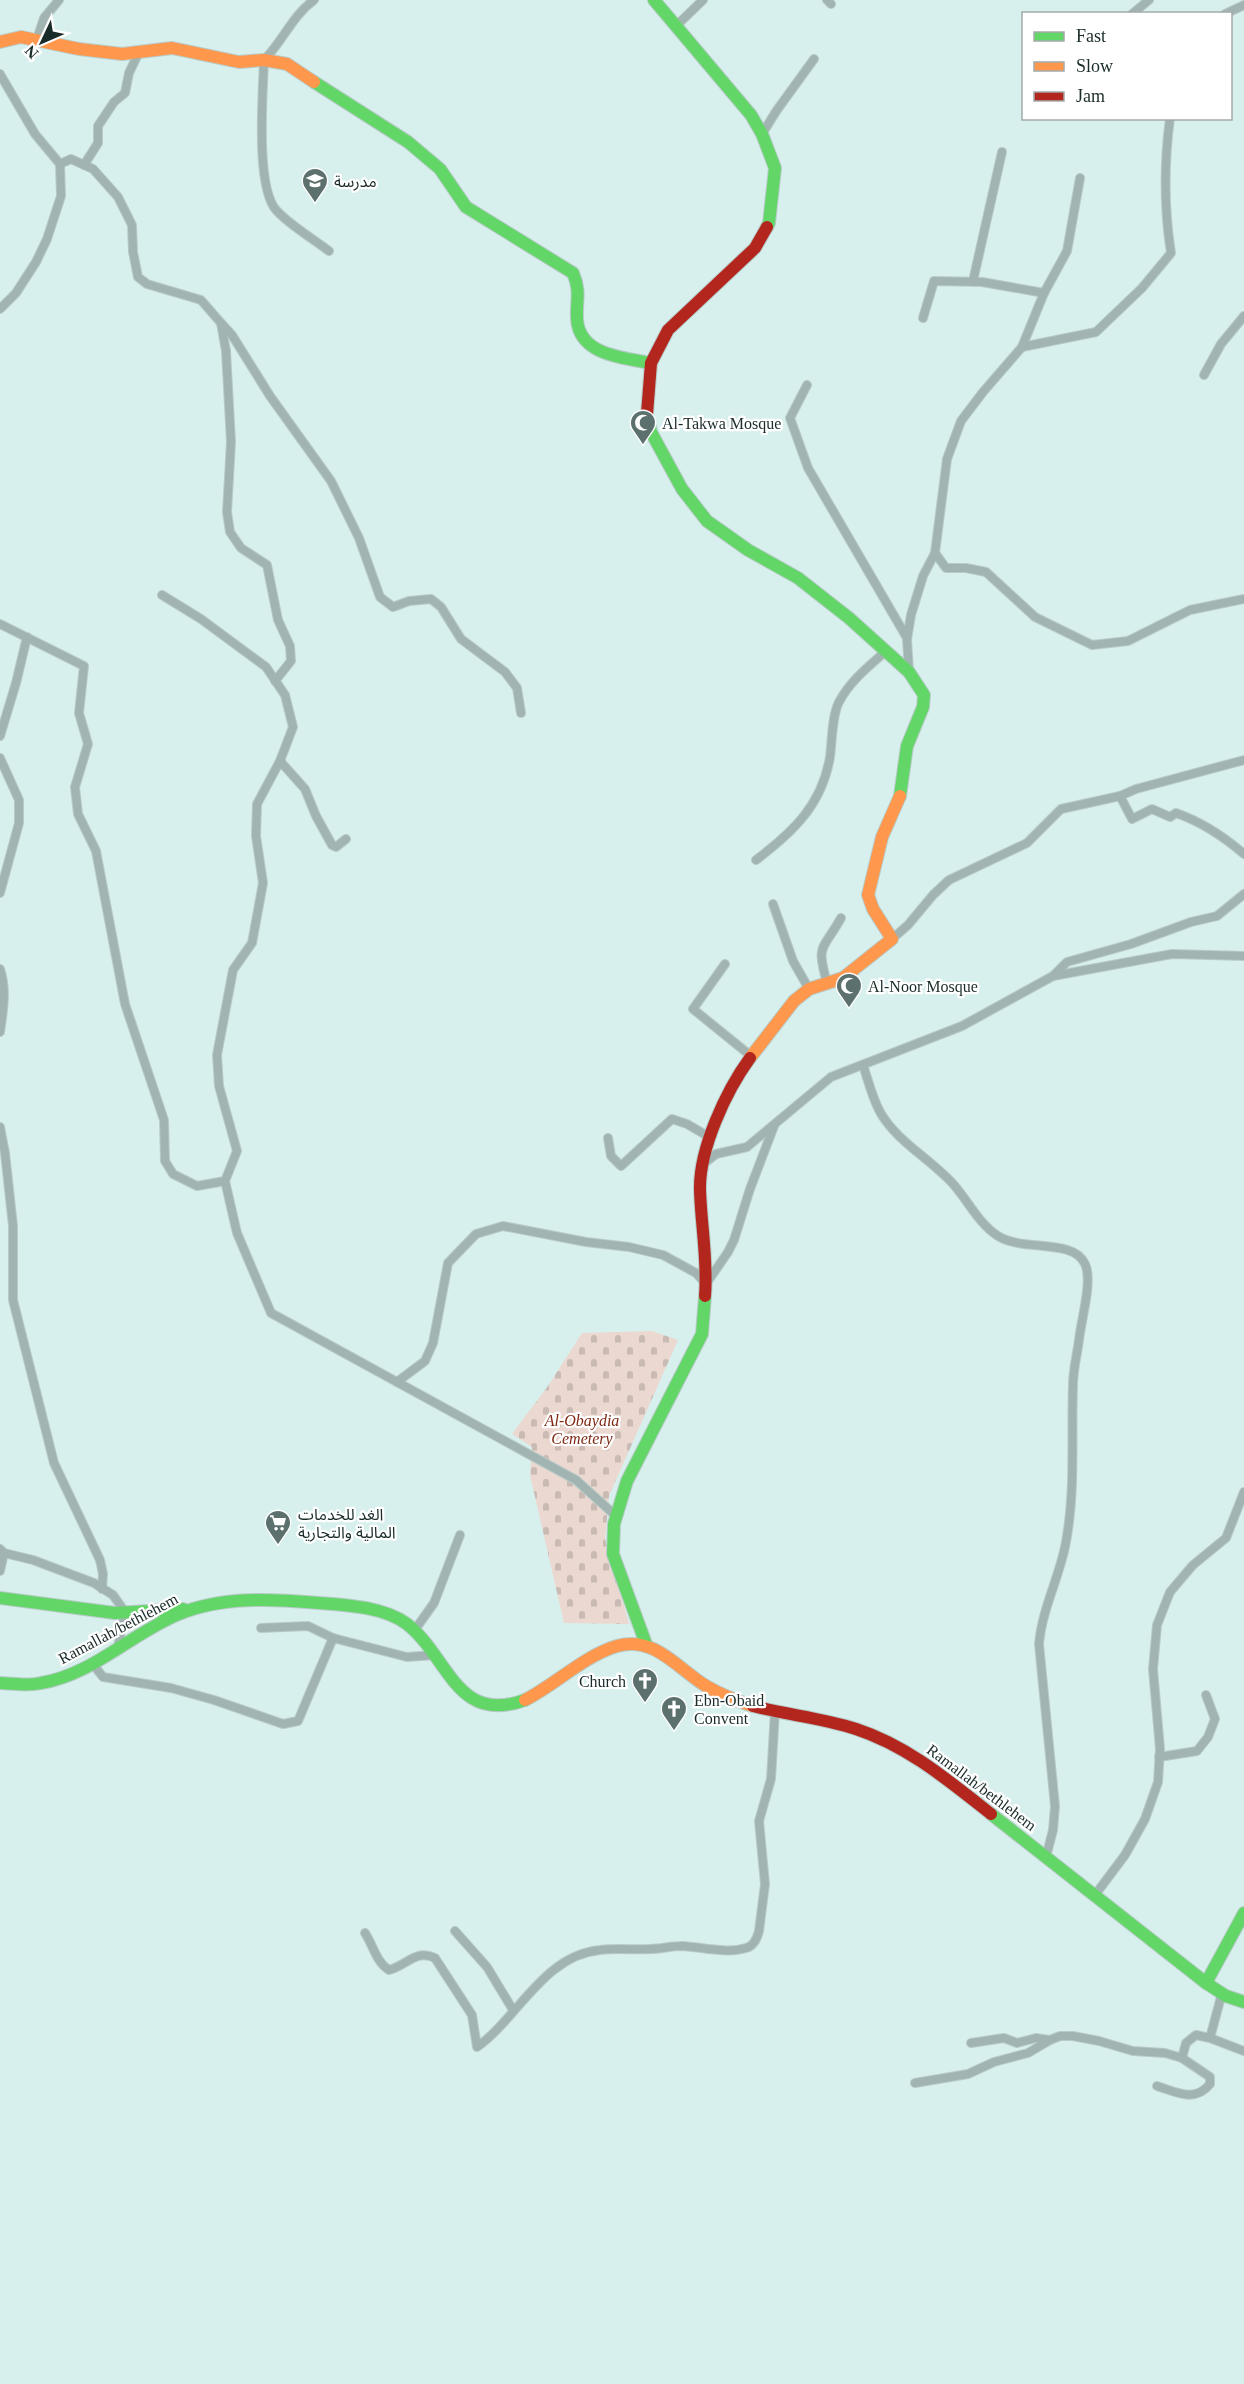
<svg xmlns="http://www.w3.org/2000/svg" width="1244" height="2384" viewBox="0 0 1244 2384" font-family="'Times New Roman','Noto Sans Arabic',serif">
<defs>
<pattern id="cemetery-stones" width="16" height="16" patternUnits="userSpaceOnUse" patternTransform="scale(1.5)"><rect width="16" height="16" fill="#ebd8d0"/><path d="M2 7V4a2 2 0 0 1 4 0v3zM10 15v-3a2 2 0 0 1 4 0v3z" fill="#c9bab3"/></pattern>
</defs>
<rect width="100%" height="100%" fill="#d8f0ed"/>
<polygon fill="url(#cemetery-stones)" points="652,1331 678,1340 609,1496 605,1539 629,1624 564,1623 530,1475 532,1447 512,1434 548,1386 582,1333"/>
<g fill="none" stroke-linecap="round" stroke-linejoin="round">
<defs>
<g id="street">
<path d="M314,0c-22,16 -31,41 -50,60 -1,32 -9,129 13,151 14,15 35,27 52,40"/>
<polyline points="827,0 831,4"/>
<polyline points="1132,14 1149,0"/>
<polyline points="1225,14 1244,5"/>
<polyline points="676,26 703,0"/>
<polyline points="37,39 44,18 59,0"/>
<polyline points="0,74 35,134 60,164 61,196 47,239 36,262 16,293 0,309"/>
<polyline points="762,134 777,110 814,59"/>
<polyline points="60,164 71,159 93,169 118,197 132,225 133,252 138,277 147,284 201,300 221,323 226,351 231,442 227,512 230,532 241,548 267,565 278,620 290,646 291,661 275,681"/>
<polyline points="84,165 98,143 98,126 114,102 125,93 129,73 139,52"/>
<polyline points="973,281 1002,152"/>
<polyline points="923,318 934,281 982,282 1044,293"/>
<polyline points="222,324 232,335 270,396 331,481 359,538 380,597 393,607 409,601 431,599 441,607 461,639 505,672 517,688 521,713"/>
<polyline points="1022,347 1044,293 1067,251 1080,178"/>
<polyline points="1204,375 1221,344 1244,316"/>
<polyline points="807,385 790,418 808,468 907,638"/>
<polyline points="935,553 946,568 966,568 986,572 1035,617 1092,645 1128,641 1190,610 1244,599"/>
<polyline points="162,595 201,619 266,667 285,695 293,727 280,761 257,804 256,836 263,883 252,943 233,970 217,1055 219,1086 237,1151 225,1181 237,1233 271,1313 576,1480 616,1516"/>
<polyline points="0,624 84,666 79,713 88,744 75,787 78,814 96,851 125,1004 164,1120 165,1161 173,1174 197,1186 225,1181"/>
<path d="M909,672l-2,-33 4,-24 12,-39 12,-23 12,-94 14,-38 22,-29 39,-45 74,-15 46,-44 29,-35c-7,-44 -7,-90 -1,-135"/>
<polyline points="0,736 16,683 27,637"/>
<polyline points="0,758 19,800 19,823 0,893"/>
<polyline points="280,761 305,789 316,816 332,845 336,847 346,839"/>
<path d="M1120,796l12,23 20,-10 18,8 6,-4c26,9 47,23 68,41"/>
<path d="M756,860c37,-28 66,-55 74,-103 2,-15 2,-42 9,-55 11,-21 29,-35 47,-51"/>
<polyline points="773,904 793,961 809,989"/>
<polyline points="892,939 908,925 933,895 949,880 1027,843 1061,809 1120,796 1136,789 1244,760"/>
<polyline points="725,964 693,1009 751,1056"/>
<path d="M0,969c7,21 3,42 0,63"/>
<polyline points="1053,976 1067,962 1131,944 1191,922 1217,916 1244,894"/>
<path d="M827,983c-11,-40 -5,-31 14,-65"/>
<path d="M863,1065c5,15 9,32 17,47 17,30 51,47 74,73 14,16 25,39 44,51 26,16 75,2 87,28 8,17 -4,56 -6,76 -2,15 -6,30 -6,45 -2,55 3,108 -8,162 -7,33 -23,63 -26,97l16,162 -2,24 -7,27"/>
<polyline points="0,1127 5,1153 13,1226 13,1300 54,1463 100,1560 103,1574 102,1589"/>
<polyline points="608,1138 611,1156 621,1166 672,1119 687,1124 711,1138"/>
<polyline points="702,1165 716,1154 747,1147 831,1077 962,1026 1053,976 1172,954 1244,956"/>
<polyline points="397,1382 425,1361 433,1343 448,1263 476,1234 503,1226 586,1242 629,1247 663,1255 696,1273 706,1284 728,1252 734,1240 750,1189 774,1126"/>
<polyline points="0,1549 4,1553 33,1560 94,1583 113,1595 125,1612 118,1647"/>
<polyline points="0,1571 4,1553"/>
<polyline points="414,1631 434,1603 460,1535"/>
<polyline points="333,1638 407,1657 435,1655"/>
<polyline points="92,1663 103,1677 171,1688 214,1700 283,1724 298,1721 333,1638 308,1626 261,1628"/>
<polyline points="1159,1757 1197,1751 1208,1737 1215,1719 1206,1695"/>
<polyline points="1095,1895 1125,1855 1145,1819 1158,1782 1160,1749 1153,1669 1157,1625 1170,1592 1193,1565 1226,1538 1244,1492"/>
<polyline points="455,1931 487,1967 513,2010"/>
<path d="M365,1933c8,12 11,29 24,37 19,-5 26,-21 46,-12l37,57 5,32c41,-29 67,-92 123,-97 17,-2 34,0 50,-1 11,0 21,-3 32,-3 20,1 44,8 64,2 8,-2 11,-9 13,-17l6,-47 -6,-63 12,-42 4,-68"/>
<polyline points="1210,2038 1244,2051"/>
<polyline points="971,2043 1004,2038 1017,2043 1036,2038 1049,2040"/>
<polyline points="915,2083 968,2074 994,2062 1028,2053 1050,2040 1060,2036 1073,2036 1099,2041 1133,2051 1165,2053 1182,2058 1186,2043 1196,2035 1210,2038 1222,1993"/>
<path d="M1157,2086c19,6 38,17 53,-2v-7l-28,-19"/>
</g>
<g id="fast">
<polyline points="654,0 751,115 762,134 775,168 769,223 767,227"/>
<path d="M314,82l94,60 32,27 26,38 107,66c8,19 3,27 4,46 2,36 46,39 74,44"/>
<polyline points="647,414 651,432 682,489 707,521 748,550 798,578 849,618 909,672 924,695 923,707 907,746 900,796"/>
<polyline points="0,1598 115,1613 183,1609"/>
<polyline points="646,1644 613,1554 614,1524 627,1481 702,1334 705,1296"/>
<path d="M0,1683c14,1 27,3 41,0 51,-8 91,-50 138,-69 43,-18 94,-15 140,-11 28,2 65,4 88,21 42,33 49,101 118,76"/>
<polyline points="991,1814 1206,1983 1226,1996 1244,2002"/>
<polyline points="1206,1983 1244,1913"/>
</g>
<g id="slow">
<polyline points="0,42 21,37 79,49 122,54 172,48 239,62 264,60 287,64 314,82"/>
<polyline points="750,1058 794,1001 809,989 843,978 892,939 873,909 868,895 882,837 900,796"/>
<path d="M525,1700c31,-16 59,-44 92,-54 37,-11 61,23 89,40 15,9 31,15 47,20"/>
</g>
<g id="jam">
<polyline points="647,414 651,363 668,330 755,248 767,227"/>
<path d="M705,1296c3,-35 -4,-71 -5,-106 -1,-41 26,-99 50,-132"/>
<path d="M753,1706c34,9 70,12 103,23 52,17 93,52 135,85"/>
</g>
</defs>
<use href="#street" stroke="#b8cbc8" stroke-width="10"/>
<use href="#fast" stroke="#b8cbc8" stroke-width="14"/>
<use href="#slow" stroke="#b8cbc8" stroke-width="14"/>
<use href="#jam" stroke="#b8cbc8" stroke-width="14"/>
<use href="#street" stroke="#a1b4b1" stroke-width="8"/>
<use href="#fast" stroke="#63d668" stroke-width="12"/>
<use href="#slow" stroke="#ff974d" stroke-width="12"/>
<use href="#jam" stroke="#b3261e" stroke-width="12"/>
</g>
<defs>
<symbol id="school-pin" viewBox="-11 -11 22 30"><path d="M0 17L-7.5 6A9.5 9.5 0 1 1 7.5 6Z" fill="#5c716e" stroke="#fff"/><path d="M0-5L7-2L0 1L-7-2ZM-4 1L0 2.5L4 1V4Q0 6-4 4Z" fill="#fff"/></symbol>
<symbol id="mosque-pin" viewBox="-11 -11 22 30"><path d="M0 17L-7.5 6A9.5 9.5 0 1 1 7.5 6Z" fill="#5c716e" stroke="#fff"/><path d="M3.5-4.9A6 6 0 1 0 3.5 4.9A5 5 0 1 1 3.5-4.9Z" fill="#fff"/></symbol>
<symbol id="supermarket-pin" viewBox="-11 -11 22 30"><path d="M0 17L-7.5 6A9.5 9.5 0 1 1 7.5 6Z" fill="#5c716e" stroke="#fff"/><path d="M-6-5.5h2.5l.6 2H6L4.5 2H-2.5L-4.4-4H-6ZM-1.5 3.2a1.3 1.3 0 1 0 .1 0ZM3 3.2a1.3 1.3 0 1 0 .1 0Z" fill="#fff"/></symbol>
<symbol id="church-pin" viewBox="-11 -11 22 30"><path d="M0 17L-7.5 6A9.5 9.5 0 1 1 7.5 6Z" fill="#5c716e" stroke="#fff"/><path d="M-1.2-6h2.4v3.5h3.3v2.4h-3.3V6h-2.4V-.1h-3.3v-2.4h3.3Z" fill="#fff"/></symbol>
</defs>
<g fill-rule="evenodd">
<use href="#school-pin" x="300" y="166" width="30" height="40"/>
<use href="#mosque-pin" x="628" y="408" width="30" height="40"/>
<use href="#mosque-pin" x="834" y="971" width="30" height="40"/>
<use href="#supermarket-pin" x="263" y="1508" width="30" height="40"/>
<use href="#church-pin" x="630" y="1666" width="30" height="40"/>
<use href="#church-pin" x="659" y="1694" width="30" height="40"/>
</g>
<g text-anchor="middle" stroke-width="4.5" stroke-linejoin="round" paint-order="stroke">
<g font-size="16" fill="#1a2c29" stroke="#fff" text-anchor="start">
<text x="334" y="187">مدرسة</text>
<text x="662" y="429">Al-Takwa Mosque</text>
<text x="868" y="992">Al-Noor Mosque</text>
<text x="298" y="1520">الغد للخدمات<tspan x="298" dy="18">المالية والتجارية</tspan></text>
<text x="626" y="1687" text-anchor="end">Church</text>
<text x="694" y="1706">Ebn-Obaid<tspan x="694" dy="18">Convent</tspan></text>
</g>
<g font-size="16" font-style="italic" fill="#7f2914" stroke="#fff">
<text x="582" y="1426">Al-Obaydia<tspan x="582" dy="18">Cemetery</tspan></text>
</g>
<g font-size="16" fill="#1a2c29" stroke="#fff">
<text transform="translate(118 1628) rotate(-28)" y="6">Ramallah/bethlehem</text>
<text transform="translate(982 1787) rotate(37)" y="6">Ramallah/bethlehem</text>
</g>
</g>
<rect x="1022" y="12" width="210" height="108" fill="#ffffff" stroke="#a3aba9" stroke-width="1.5"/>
<rect x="1034" y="32" width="30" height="9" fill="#63d668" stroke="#a3aba9" stroke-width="1.5"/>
<text x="1076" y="42" font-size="18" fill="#1a2c29">Fast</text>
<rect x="1034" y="62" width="30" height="9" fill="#ff974d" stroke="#a3aba9" stroke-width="1.5"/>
<text x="1076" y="72" font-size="18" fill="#1a2c29">Slow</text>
<rect x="1034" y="92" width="30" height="9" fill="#b3261e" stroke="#a3aba9" stroke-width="1.5"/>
<text x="1076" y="102" font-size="18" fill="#1a2c29">Jam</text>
<g transform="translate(42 42) rotate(226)" stroke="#ffffff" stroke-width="4.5" paint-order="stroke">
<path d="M0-4.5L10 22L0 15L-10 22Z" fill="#1a2c29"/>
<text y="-9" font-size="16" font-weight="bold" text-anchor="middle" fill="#1a2c29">N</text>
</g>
</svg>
